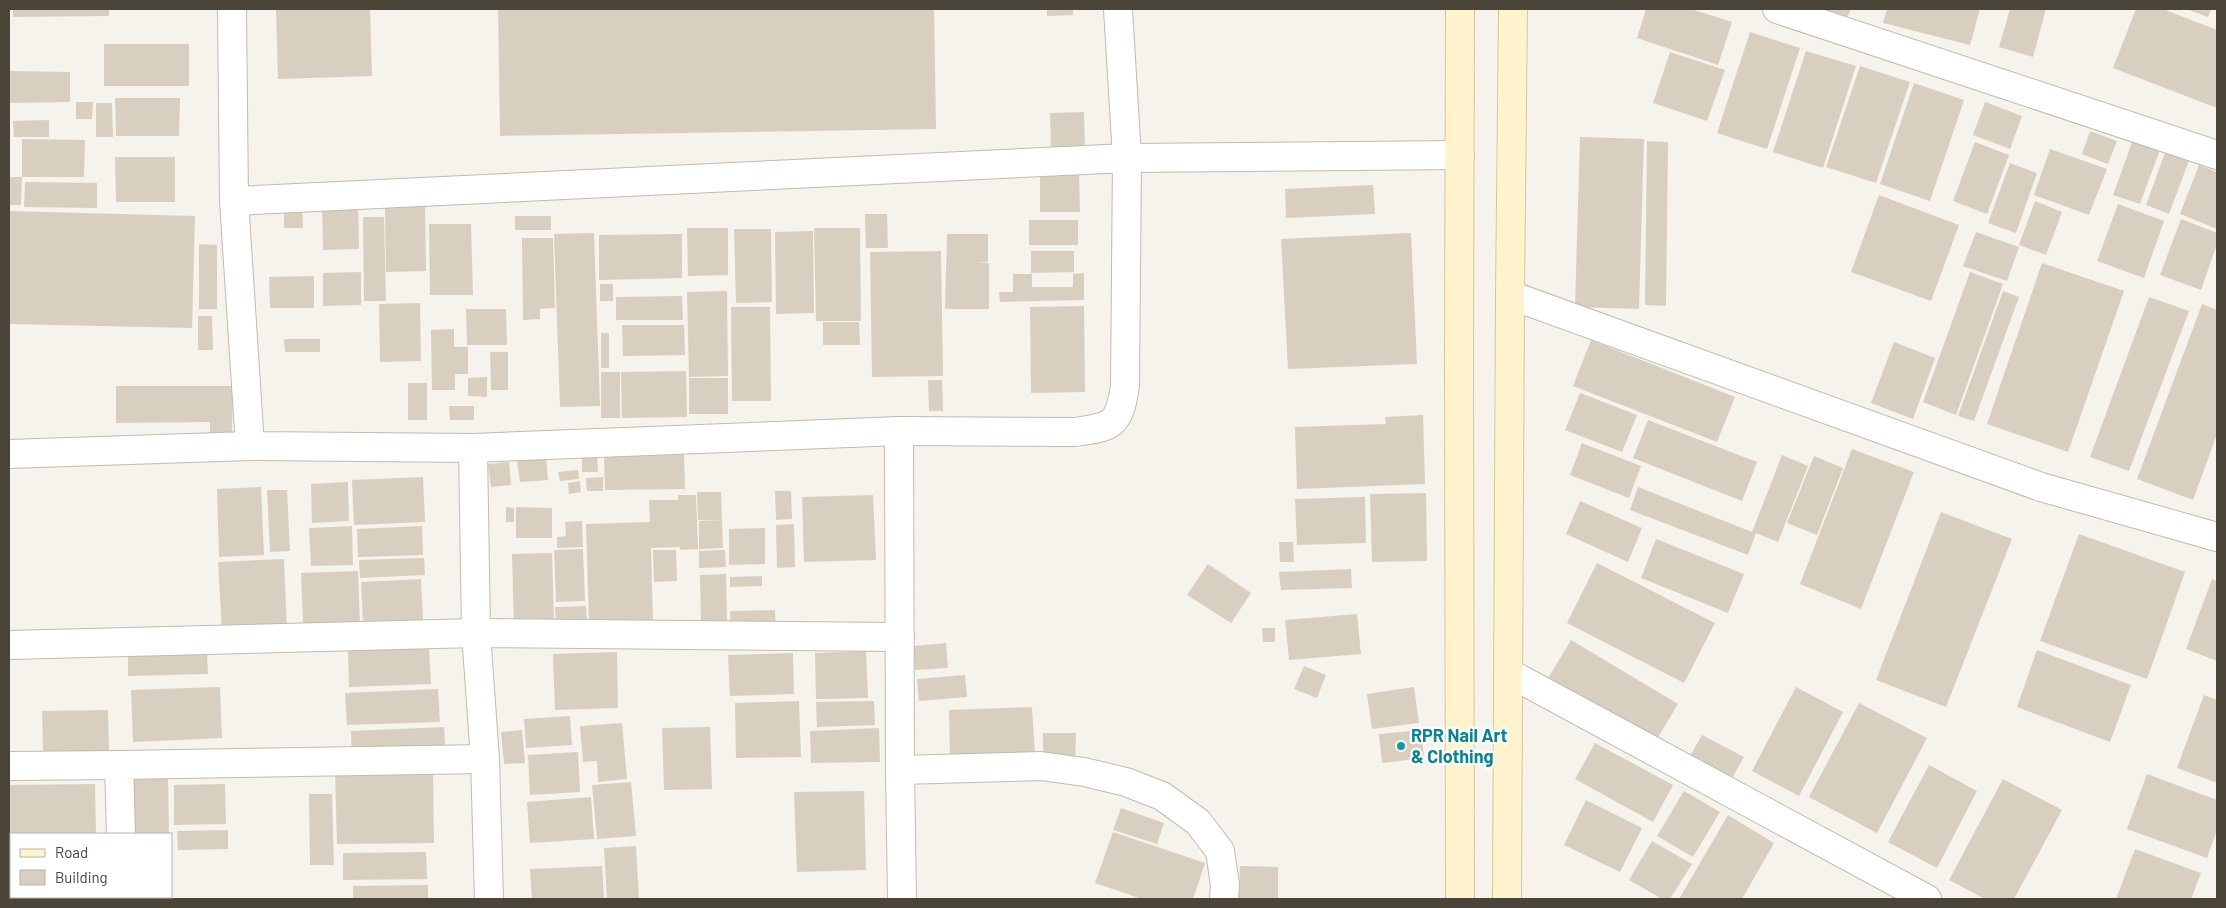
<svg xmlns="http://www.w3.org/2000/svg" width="2226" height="908" viewBox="0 0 2226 908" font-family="Barlow,sans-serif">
<rect width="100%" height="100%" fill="#f6f3ec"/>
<g fill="#d8cfc1">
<polygon points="13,9 109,9 109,16 13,17"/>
<polygon points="276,9 370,9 372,76 278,79"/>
<polygon points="498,9 934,9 936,129 500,136"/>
<polygon points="1047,9 1073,9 1073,15 1047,16"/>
<polygon points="1646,9 1691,9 1732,22 1718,65 1637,38"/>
<polygon points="1809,9 1851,9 1845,23"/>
<polygon points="1887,9 1980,9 1970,45 1883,23"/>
<polygon points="2010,9 2046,9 2033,57 1999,47"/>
<polygon points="2136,9 2163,9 2217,30 2217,108 2113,68"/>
<polygon points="2186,9 2211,9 2208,17"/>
<polygon points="1750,32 1800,48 1767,149 1717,133"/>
<rect x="104" y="44" width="85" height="42"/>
<polygon points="1806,51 1856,66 1823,168 1773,152"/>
<polygon points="1670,52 1725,70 1707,121 1653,103"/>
<polygon points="1860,66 1910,82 1876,183 1826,167"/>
<polygon points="9,71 70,72 70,102 9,103"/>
<polygon points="1914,83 1964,100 1930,201 1880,184"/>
<polygon points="115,98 180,98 179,136 116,136"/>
<polygon points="76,102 93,102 92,119 76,119"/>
<polygon points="1985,102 2022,116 2010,149 1973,135"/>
<polygon points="96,103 112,103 113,137 96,137"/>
<polygon points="1084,112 1085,150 1051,151 1050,113"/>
<polygon points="49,120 49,137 14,137 13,121"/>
<polygon points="2090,131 2117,141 2108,164 2082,154"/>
<polygon points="1580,137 1644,139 1639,309 1575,307"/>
<polygon points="2134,137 2161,147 2140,204 2113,195"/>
<polygon points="22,139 85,140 84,177 22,177"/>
<polygon points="1647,141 1668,142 1666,306 1645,305"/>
<polygon points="1975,142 2009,155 1987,214 1953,201"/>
<polygon points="2050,149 2107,169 2089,215 2034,195"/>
<polygon points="2166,150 2190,158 2169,214 2146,205"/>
<polygon points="115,157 175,157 175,202 116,202"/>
<polygon points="2010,163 2037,173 2016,233 1988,223"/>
<polygon points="2199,165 2217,172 2217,229 2180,214"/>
<polygon points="1040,174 1079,174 1080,212 1040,212"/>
<polygon points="9,177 22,177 21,205 9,205"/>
<polygon points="25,182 97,183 97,208 24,207"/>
<polygon points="1373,185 1375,214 1286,218 1285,189"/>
<polygon points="1879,195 1959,225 1931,301 1851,272"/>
<polygon points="2035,201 2062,212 2046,255 2019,245"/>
<polygon points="358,202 359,249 323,250 322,203"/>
<polygon points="2118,204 2164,221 2144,278 2097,261"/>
<polygon points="302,205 303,228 284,228 284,206"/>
<polygon points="385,205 425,205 426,271 386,272"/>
<polygon points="9,211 195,216 192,328 9,324"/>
<polygon points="865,214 887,214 888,248 866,248"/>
<rect x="515" y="216" width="36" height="14"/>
<polygon points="363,217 384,217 386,301 364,301"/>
<polygon points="2181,219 2217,233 2217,244 2201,290 2160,275"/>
<rect x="1029" y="220" width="49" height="25"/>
<polygon points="429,224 471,224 473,295 430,295"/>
<polygon points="687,228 728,228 728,275 688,276"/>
<polygon points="814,228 860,228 861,321 816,321"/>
<polygon points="734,229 771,229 772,302 736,303"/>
<polygon points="813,231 814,313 776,314 775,232"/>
<polygon points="1976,232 2019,247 2007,281 1963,266"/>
<polygon points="594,233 600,406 560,407 554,234"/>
<polygon points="1411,233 1417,364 1288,369 1281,239"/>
<polygon points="682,234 682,278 599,280 599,235"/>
<polygon points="947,234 988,234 988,262 978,263 989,263 989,309 945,309"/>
<polygon points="522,238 553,238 555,308 540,309 540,319 523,320"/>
<polygon points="199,244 217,245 217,309 199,309"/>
<polygon points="941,251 943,376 872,377 870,252"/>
<polygon points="1031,251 1074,251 1074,272 1031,273"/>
<polygon points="2042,263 2124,291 2068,452 1987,424"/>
<polygon points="361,272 361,305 323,306 323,273"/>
<polygon points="1970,272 2003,284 1956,415 1923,402"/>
<polygon points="1084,273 1084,300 1000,302 999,292 1013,292 1013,274 1032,274 1032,287 1073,287 1073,274"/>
<polygon points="314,276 314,308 270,308 269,277"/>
<rect x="600" y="284" width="13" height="17"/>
<polygon points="727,291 728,376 689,377 687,292"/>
<polygon points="2003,291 2019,297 1974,421 1958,416"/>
<polygon points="682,296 683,320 616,320 616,297"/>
<polygon points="2149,297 2189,311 2129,471 2090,457"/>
<polygon points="420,303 421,361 380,362 379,304"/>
<polygon points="2202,304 2217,310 2217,434 2193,500 2137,479"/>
<polygon points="1084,306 1085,392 1031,393 1030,307"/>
<polygon points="731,307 770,307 771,401 732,401"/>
<polygon points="466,309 506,309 507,345 467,345"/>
<polygon points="198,316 212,316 213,350 198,350"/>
<polygon points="823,322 859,322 860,345 823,345"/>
<polygon points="622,325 684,325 685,355 623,356"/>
<polygon points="454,329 454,347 468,347 468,374 455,374 455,390 432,390 431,330"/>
<rect x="601" y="333" width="8" height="35"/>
<polygon points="284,339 320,339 320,352 285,352"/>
<polygon points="1591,340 1735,397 1717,442 1573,386"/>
<polygon points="1894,342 1935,358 1913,419 1871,403"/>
<polygon points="490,352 508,352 508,390 491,390"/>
<polygon points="686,371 687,417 622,418 621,372"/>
<rect x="601" y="372" width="19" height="46"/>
<polygon points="487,377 487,397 468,396 468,378"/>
<rect x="689" y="378" width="39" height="36"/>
<polygon points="928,380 942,380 943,411 929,411"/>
<rect x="408" y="383" width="19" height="37"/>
<polygon points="116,386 233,386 232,432 210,432 210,422 116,423"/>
<polygon points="1580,393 1637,415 1622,452 1565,430"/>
<polygon points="449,406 474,406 474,420 450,420"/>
<polygon points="1423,415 1425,484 1297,489 1295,427 1386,424 1385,417"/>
<polygon points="1648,420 1757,462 1742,501 1633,458"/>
<polygon points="1582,443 1641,466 1629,498 1570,475"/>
<polygon points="1852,449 1914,472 1861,609 1800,584"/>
<polygon points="582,450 597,450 598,472 582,472"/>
<polygon points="684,454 685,489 605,490 604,456"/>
<polygon points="1782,455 1808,466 1778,542 1756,533 1748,555 1630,510 1638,487 1752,532"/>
<polygon points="1814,456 1843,468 1817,535 1787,523"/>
<polygon points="546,458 548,480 520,482 517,461"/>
<polygon points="509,462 511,485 491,487 488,464"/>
<polygon points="578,470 579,479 560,481 558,472"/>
<polygon points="423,477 425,522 354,525 352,480"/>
<polygon points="603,477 603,491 587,491 586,478"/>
<polygon points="580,481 581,492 569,494 568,483"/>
<polygon points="348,482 349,521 312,523 311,484"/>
<polygon points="261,487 264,555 219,557 217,489"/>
<polygon points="267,490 287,490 290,551 270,552"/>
<polygon points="775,491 791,491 792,519 776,520"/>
<polygon points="697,492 721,492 722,520 698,520"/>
<polygon points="1426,493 1427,561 1372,562 1370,494"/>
<polygon points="678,495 696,495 698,549 680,550 680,547 651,548 653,621 589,623 586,524 650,522 649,500 678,500"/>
<polygon points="873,495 876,560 804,562 802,497"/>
<polygon points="1365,497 1366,543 1297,545 1295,499"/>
<polygon points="1580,501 1642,528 1628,562 1566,534"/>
<polygon points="506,507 514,508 514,522 506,522"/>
<polygon points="516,507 552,508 552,538 516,538"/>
<polygon points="1941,512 2012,539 1946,707 1876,680"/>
<polygon points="722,520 723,548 699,549 699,521"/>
<polygon points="582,521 583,547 557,548 557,537 566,536 565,522"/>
<polygon points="794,524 795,567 777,568 776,525"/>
<polygon points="352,526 353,565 311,566 309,528"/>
<polygon points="422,526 423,555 358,557 357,529"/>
<polygon points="765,528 765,564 729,565 729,529"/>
<polygon points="2079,534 2185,572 2147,679 2040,641"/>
<polygon points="1656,539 1744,574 1728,613 1641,578"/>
<polygon points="1279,542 1293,542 1294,562 1280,562"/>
<polygon points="583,549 585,601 556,602 554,550"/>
<polygon points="653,550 676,550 677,581 654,582"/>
<polygon points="725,550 726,567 699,568 699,551"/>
<polygon points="552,553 554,624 514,625 512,554"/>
<polygon points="424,558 425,575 360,578 359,560"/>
<polygon points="284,559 287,630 222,633 218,562"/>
<polygon points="1597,563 1715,623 1684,683 1567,623"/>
<polygon points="1208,564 1251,593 1231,623 1187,595"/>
<polygon points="1351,569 1352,588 1281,590 1279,572"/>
<polygon points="358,571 360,623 303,625 301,573"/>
<polygon points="726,574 727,622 701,622 700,575"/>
<polygon points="762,576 762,586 730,587 730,577"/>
<polygon points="421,579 423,621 363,623 361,582"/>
<polygon points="2212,579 2217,581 2217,661 2186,649"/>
<polygon points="586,606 587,622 556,623 555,607"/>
<polygon points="775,610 776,633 731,634 730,611"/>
<polygon points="1357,614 1361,654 1289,660 1285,620"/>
<polygon points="1262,628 1275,628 1275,642 1263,642"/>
<polygon points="1571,640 1678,704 1654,744 1547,680"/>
<polygon points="946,643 948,668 915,670 913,646"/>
<polygon points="429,648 431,684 349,687 348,651"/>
<polygon points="2037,650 2131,685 2110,742 2017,707"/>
<polygon points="866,651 868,698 816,699 815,653"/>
<polygon points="617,652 618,708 555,710 553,654"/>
<polygon points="207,653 208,674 128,676 128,656"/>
<polygon points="793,653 794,694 730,696 728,655"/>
<polygon points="1304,666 1326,675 1317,698 1294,689"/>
<polygon points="965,675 967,697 919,701 917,679"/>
<polygon points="220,687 222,738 133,742 131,690"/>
<polygon points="1414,687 1419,723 1372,729 1367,694"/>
<polygon points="1796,687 1843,712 1799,796 1752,771"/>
<polygon points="438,689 440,722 347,725 345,693"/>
<polygon points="2204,695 2217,700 2217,783 2177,768"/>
<polygon points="799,701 801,757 736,758 735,703"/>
<polygon points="874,701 875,725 817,727 816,702"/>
<polygon points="1859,703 1927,738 1877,833 1809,797"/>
<polygon points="1032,707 1035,755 950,758 949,710"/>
<polygon points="108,710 109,751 43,752 42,711"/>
<polygon points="570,716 572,745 526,748 524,719"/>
<polygon points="622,723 627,779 598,782 597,761 583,762 580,726"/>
<polygon points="444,727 446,758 352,761 351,731"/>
<polygon points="710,727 712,789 664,790 662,728"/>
<polygon points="879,728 880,762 811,763 810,731"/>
<polygon points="522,730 525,763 504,764 501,732"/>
<polygon points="1421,730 1424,758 1382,763 1379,734"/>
<polygon points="1043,733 1076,733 1075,760 1043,760"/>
<polygon points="1702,735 1744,757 1732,778 1690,756"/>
<polygon points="1595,743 1673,785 1653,822 1575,779"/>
<polygon points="578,752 580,792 530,795 528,755"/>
<polygon points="1929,765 1977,791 1937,868 1888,842"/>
<polygon points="433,769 434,843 337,844 335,770"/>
<polygon points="2147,774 2217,800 2217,830 2207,858 2127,829"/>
<polygon points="168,778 169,834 127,834 126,779"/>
<polygon points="2003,779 2062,810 2014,899 1985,899 1949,880"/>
<polygon points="631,782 636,836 597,839 592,785"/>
<polygon points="95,784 96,834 11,834 11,845 9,845 9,785"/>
<polygon points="225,784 226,824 174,825 174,785"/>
<polygon points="864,791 866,870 797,872 794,792"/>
<polygon points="1684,791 1720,812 1693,857 1657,836"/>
<polygon points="309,794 332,794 334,865 310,865"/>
<polygon points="591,797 594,839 530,843 527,802"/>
<polygon points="1586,800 1642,828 1620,872 1564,845"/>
<polygon points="1121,808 1164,823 1157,844 1113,830"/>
<polygon points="1728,815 1774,843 1742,899 1679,899"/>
<polygon points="228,830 228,849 178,850 177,831"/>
<polygon points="1113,832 1205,863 1193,899 1142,899 1095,883"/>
<polygon points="1652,841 1692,864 1670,899 1662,899 1629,880"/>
<polygon points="636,846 639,899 607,899 604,848"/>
<polygon points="2135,849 2201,873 2191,899 2116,899"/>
<polygon points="426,852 427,879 343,880 343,853"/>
<polygon points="602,866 604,899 532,899 530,869"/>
<polygon points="1240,866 1278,867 1278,899 1239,899"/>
<polygon points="428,885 428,899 353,899 353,886"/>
<rect x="16" y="897" width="53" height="2"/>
<rect x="76" y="897" width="28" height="2"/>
</g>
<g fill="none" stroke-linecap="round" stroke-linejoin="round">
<defs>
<g id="street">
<polyline points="232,9 234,201 250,446 473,448 476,633 485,759 489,899"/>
<path d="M1118,9l9,149 -2,228c-6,39 -12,41 -50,46l-176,-1 1,339 141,-4 43,6 42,10 36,14 36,26 22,29 5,34 -1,14"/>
<polyline points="1777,9 2217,155"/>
<polyline points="234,201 1127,158 1460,155"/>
<polyline points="1510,295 2041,487 2217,537"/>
<polyline points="473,448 899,431"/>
<polyline points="9,454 250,446"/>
<polyline points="9,645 476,633 900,637"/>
<polyline points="1509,673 1927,899"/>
<polyline points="9,766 119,765"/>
<polyline points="900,770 902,899"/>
<polyline points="121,834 119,765 485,759"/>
<polyline points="122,897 122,899"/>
</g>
<g id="secondary">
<polyline points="1460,9 1459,360 1460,899"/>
<polyline points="1507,899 1510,295 1513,9"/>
</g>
</defs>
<use href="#street" stroke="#c2bbae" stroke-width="30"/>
<use href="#secondary" stroke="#d6c79b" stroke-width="30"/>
<use href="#street" stroke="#fff" stroke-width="28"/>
<use href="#secondary" stroke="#fff3cd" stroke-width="28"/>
</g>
<circle fill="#0f9aa8" stroke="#fff" stroke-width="2" cx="1401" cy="746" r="5"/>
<g text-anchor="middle" stroke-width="4.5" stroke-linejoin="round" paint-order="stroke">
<g font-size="18" font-weight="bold" fill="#0d838f" stroke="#fff" text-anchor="start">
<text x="1411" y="742">RPR Nail Art<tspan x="1411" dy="21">&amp; Clothing</tspan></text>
</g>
</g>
<rect width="2226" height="908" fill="none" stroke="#4b4439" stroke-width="20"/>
<rect x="10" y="833" width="162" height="65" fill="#ffffff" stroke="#b7b4b0"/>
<rect x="20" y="849" width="25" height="8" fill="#fff3cd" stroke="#b7b4b0"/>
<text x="55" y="858" font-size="15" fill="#4b4439">Road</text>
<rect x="20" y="870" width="25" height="15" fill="#d8cfc1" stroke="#b7b4b0"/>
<text x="55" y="883" font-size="15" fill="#4b4439">Building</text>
</svg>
